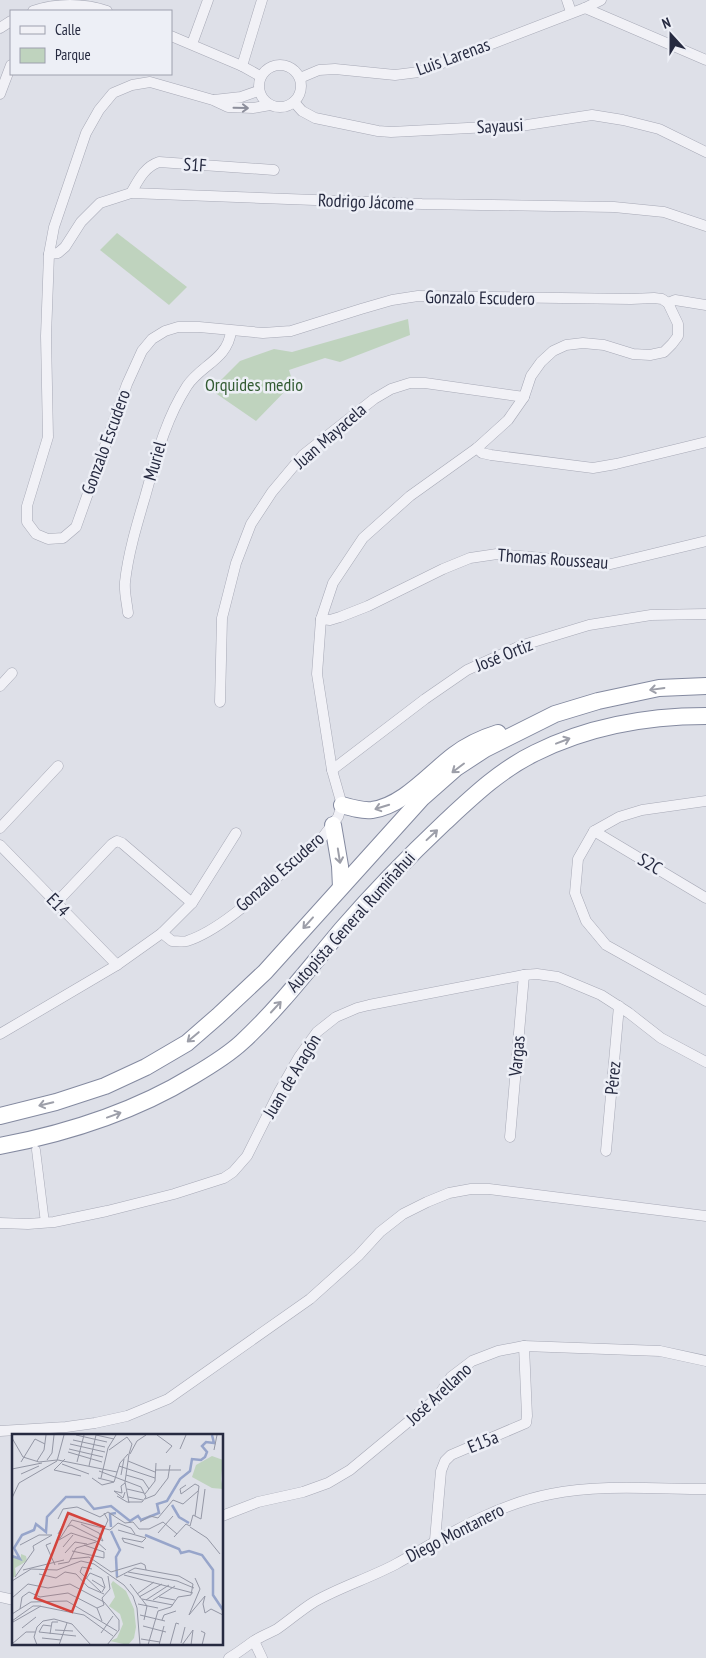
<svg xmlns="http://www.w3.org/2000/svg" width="706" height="1658" viewBox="0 0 706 1658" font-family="'PT Sans Narrow',sans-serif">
<rect width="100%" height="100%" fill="#dee0e8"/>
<g fill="#bfd3be">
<polygon points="117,233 187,287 169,305 100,250"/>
<polygon points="408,319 410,335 340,362 325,358 289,370 293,383 256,421 211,390 240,361 274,349 292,352"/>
</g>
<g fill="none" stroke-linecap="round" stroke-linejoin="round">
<defs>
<polyline id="pedestrian" points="36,1150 45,1223"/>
<g id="minor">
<polyline points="567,0 571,12"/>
<polyline points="585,8 706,60"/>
<path d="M33,11c23,-8 51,-8 74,0"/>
<polyline points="0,28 11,21"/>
<polyline points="171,36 242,66 260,76"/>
<polyline points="192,44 208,0"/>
<circle cx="280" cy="86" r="21"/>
<polyline points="242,66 262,0"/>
<polyline points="300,78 319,70 335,69 395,75 419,72 585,8 601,0"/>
<polyline points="0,94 11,65"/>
<polyline points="214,100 241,97 258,91"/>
<polyline points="294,102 302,111 315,118 378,131 391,132 527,125 592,115 623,120 659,129 706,152"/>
<path d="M131,193c7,-12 13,-26 28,-31l115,8"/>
<polyline points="49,254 58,253 65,247 81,222 100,203 131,193 422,204 614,207 664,212 706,226"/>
<polyline points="668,303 675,300 706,305"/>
<polyline points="477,448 482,453 491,455 593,468 616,464 706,442"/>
<path d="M128,613c-1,-10 -4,-21 -3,-31 3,-28 12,-58 20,-85 11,-39 20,-77 42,-111 14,-21 41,-27 44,-55"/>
<polyline points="321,619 330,620 340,617 368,606 443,569 470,558 497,554 611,564 706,541"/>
<polyline points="0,686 12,673"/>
<polyline points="220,702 222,618 236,563 251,524 272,492 303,455 374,399 391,389 410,383 425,383 524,397"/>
<polyline points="332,770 425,699 467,670 520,646 589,625 651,615 706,614"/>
<polyline points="706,801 642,810 619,817 594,831 578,859 575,893 586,921 606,945 706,1001"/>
<polyline points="0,828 58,766"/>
<polyline points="594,831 706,898"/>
<polyline points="0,845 117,965"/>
<polyline points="56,903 112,844 117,841 122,843 192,903"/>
<path d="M162,933l10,8c5,0 11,1 15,0 41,-13 90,-66 124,-93l11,-10 16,-21 4,-12 -10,-35 -15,-96 4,-55 12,-36 30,-45 47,-42 67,-48 31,-28 16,-23 7,-21 10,-14 12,-11 13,-6 17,-2 21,2 29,9 17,1 14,-3 8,-8 6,-8v-12l-10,-21 -6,-4 -8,-1 -23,1 -213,-3 -26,4 -31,9 -70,22 -28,2 -64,-6h-21l-13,4 -13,8 -10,12 -15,33 -51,143 -13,11 -15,1 -12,-5 -9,-12v-16l21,-69 -2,-101 3,-82 5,-27 32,-94 13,-23 14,-17 19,-8 18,-3 63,18 15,7 25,1 17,-3"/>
<polyline points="0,1034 117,965 162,933 192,903 236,833"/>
<polyline points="510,1137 524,975"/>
<polyline points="606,1151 619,1006"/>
<polyline points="0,1223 28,1224 54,1222 107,1211 174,1194 224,1178 233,1172 247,1156 279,1092 299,1057 317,1032 336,1017 357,1008 369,1005 524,975 537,974 558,977 601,995 629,1013 661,1038 706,1062"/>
<polyline points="0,1431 66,1427 95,1423 127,1416 168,1399 310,1299 358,1256 380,1232 403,1214 427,1202 449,1193 471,1189 489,1189 706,1216"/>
<polyline points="222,1516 258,1502 303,1492 328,1483 350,1470 437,1398 451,1377 472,1361 498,1351 524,1346 660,1351 706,1361"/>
<polyline points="435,1540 441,1471 445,1461 451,1455 526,1423 527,1416 524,1346"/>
<polyline points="0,1597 14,1600"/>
<polyline points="254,1641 262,1658"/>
<path d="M229,1658c9,-5 16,-11 25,-17 7,-5 16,-8 23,-12 13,-9 24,-19 37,-27 26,-15 56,-24 82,-38 50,-28 98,-59 155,-70 48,-10 106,-5 155,-5"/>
</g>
<g id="trunk">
<path d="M342,805c10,3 20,6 30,5 31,-4 58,-37 82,-55 13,-10 28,-17 44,-22"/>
<polyline points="333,825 340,866 341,887"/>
<polyline points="0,1116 56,1102 105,1086 146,1067 187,1043 218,1016 265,972 422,798 456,768 485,749 555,714 598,701 659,688 706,686"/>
<path d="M0,1146c68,-13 134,-34 193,-70 17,-10 35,-21 49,-34 37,-34 68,-75 100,-113 32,-37 66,-72 102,-106 28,-26 56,-53 91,-70 54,-27 112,-37 171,-37"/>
</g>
</defs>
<use href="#pedestrian" stroke="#a7a9b6" stroke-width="9"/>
<use href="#minor" stroke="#a7a9b6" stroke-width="11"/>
<use href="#trunk" stroke="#848aa0" stroke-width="18"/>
<use href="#pedestrian" stroke="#f1f1f6" stroke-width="8"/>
<use href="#minor" stroke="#f1f1f6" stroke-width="10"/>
<use href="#trunk" stroke="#fff" stroke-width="16"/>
</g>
<defs><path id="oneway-shaft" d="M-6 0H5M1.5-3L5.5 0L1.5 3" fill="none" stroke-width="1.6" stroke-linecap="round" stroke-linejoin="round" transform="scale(1.25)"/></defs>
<use stroke="#8c8e9b" href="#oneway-shaft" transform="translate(241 108) rotate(1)"/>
<g stroke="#9d9fa9">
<use href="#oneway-shaft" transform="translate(657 689) rotate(172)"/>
<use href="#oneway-shaft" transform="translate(563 741) rotate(-21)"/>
<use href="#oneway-shaft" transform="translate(458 768) rotate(143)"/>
<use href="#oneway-shaft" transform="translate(382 807) rotate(163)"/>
<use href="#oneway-shaft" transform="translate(432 835) rotate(-43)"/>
<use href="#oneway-shaft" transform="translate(339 856) rotate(81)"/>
<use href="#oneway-shaft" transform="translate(308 923) rotate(132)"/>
<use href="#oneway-shaft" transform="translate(276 1007) rotate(-47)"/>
<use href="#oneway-shaft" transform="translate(193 1037) rotate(140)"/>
<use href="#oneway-shaft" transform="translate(46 1104) rotate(166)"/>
<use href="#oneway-shaft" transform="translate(114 1115) rotate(-20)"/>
</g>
<g text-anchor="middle" stroke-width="5" stroke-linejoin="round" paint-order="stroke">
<g font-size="18" fill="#262a40" stroke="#edeff6">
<text transform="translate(453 57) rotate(-20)" y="6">Luis Larenas</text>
<text transform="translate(500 126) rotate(-3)" y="6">Sayausi</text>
<text transform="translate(195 165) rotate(4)" y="6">S1F</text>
<text transform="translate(366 202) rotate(2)" y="6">Rodrigo Jácome</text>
<text transform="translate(480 298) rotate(1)" y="6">Gonzalo Escudero</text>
<text transform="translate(330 436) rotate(-41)" y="6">Juan Mayacela</text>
<text transform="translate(106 442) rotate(-70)" y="6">Gonzalo Escudero</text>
<text transform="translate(155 461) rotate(-74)" y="6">Muriel</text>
<text transform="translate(553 559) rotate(4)" y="6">Thomas Rousseau</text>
<text transform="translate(504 655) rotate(-22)" y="6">José Ortiz</text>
<text transform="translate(650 864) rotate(31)" y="6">S2C</text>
<text transform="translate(280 872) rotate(-41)" y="6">Gonzalo Escudero</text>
<text transform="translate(58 905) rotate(46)" y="6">E14</text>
<text transform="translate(351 922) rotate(-48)" y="6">Autopista General Rumiñahui</text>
<text transform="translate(517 1056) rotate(-85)" y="6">Vargas</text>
<text transform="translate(292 1076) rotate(-59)" y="6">Juan de Aragón</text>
<text transform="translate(613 1078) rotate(-85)" y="6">Pérez</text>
<text transform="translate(439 1394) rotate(-43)" y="6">José Arellano</text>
<text transform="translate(483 1442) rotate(-22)" y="6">E15a</text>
<text transform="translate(455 1533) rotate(-27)" y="6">Diego Montanero</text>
</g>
<g font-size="18" fill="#335c33" stroke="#edeff6">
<text x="254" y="391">Orquides medio</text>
</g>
</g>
<g transform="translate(12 1434)">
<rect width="211" height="211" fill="#dee0e8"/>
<path d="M200,22l11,4 -2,19 2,10 -11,-1 -20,-11 4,-12zM9,120l5,2 1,5 -12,7 1,7 -4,4v-23l9,4zM101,147l13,10 8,18 2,18 -2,11 -6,7 -18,-4 7,-3 6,-14 -3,-10 -11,-8 6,-9 -4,-13z" fill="#bfd3be"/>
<path fill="none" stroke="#97a5ca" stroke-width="2.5" d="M160,71l7,12 10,6M99,93l-1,-13 6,-1M99,97l9,19 -4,7 1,20M133,101l34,14 2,4 8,-2 13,4 11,15v25l10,15M0,122l8,3 -6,-11 8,-13 12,-5 2,-6 10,8 1,-15 19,-20h18l10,12 17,-3 19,15 8,-5 3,4 18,-7 -2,-9 10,-3 13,-22 10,-8 2,-12 9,1 4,-3 2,-5 -5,-6 4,-4 8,1 -2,-8"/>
<path fill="none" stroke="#9497a5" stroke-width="1" d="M64,1l31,7M145,1l15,11 -6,7M0,4l11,19 16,5 18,-2M61,6l32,7M58,10l35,8M57,15l34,8M168,15l6,-14M97,16l18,-13 5,7 -3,10M202,16l3,-15M56,18l34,10M118,20l7,-13 9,-6M35,26l5,-7 2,-18M46,26l59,12M25,27l7,-11 2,-15M116,27l27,11M9,28l14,-23 10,5M65,28l7,-27M50,30l27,10M77,32l7,-31 18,4M107,32l36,12M0,35l30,-6M42,36l27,6M42,36l11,-11M143,36h26M87,37l42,16 5,10 -4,5M9,40l18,-8M109,41l3,-16M114,41l17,5 6,9M80,44l10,7 12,-3M86,44l16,4M89,44l7,-30 8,-13M102,48l6,-19 8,-9M174,51l-6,4 1,5 14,-10 4,2 -4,30M115,55l17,4M113,58l-2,6 -9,-7 8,2 -1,-7 4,-3M133,60l10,-13 1,-18M105,62l10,6h15M116,63l15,3M0,64l7,-15 38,-22 7,-26M133,65l10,-4 13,-17 2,-13M117,69l-4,-21 4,-28M92,79l4,7 -3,7M88,83l8,-5 17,11 8,-1 6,7h10l14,-7 14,12M46,85l5,-10 14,-2 23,10M128,88l10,-6 8,2 15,-18 10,4 15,-13M69,90l18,9 4,8M55,93l4,-2 32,16M178,93l17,11 13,16M106,96l28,8 -4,4 -20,-4 2,4 20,6M146,99l15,-17M46,100l11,-20M162,103l12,-13 4,2 3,-11 8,4 4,-30M39,109l-5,2 9,20M72,111l20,7v6M51,113l10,-12M94,116l-10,-9 -25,-8 -12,7 13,-20 38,10 8,-7 13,5 4,6M60,117l32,7M53,119l10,-11 12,2M58,125l19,-2 22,15 30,-9 4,2 1,5M46,130l11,-2 7,-14 20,-6M80,135l-10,-2 -2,5 21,20M11,136l41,-10M116,138l49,9 17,7M27,140l17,4 9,-6 11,2 12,13 16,7M112,141l69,18M3,143l19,-27 -1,-4 19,-11h-13l-19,10M104,144l19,-10 44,8 14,8 -2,11 -13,2 -7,10 -13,4 -10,34M74,145l4,-6 12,5 3,9 -3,5M80,146l13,8M0,147l19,-12 26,1 24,-9 13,3 30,21 9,11 4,12 3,37M118,150l17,22 -3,14M125,160l17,-12M127,163l23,-13M147,163l16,3M0,164l16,-14 20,4 22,-4 34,18 15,18v10l-12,15M130,165l31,6M134,166l23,-15M141,166l22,-14M126,170l20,4M8,175l2,-12 7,-5 11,5 28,-4 29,15M0,180l19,-12 36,-1 50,30M128,181l25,6M177,181l16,-19 -2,8 2,9 6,-4 12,6M177,181l11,-26 -5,-11M150,186l2,-5 12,-4M0,187l21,-15h6l45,9 29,21M90,187l-5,-13 7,-3 -2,-7 8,-9 -2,-13M1,188l28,-16M39,192l-8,-1 -4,7 37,4M131,192l23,6M10,194l14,-11M43,196l18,1M189,197l4,2 -3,12M89,199l12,-17M38,200l2,-12h6M30,204l19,2M129,205l19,3M169,209l4,-16M0,210l14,-12h9M25,211l-3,-8 3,-10 6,-6 11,-2 18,5 19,21M47,211l8,-22M147,211l5,-19M158,211l6,-22 3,1M170,211l11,-15M179,211l2,-15"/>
<path fill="#d4433c" fill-opacity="0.15" stroke="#d4433c" stroke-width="2.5" d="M56,79l36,14 -32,85 -37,-14z"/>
<rect width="211" height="211" fill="none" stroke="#262a40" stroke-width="2.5"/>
</g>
<rect x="10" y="10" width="162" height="65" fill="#edeff6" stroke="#9da0ad"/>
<rect x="20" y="26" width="25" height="8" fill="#f1f1f6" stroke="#9da0ad"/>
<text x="55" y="35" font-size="15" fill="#262a40">Calle</text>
<rect x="20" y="48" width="25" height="15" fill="#bfd3be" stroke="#9da0ad"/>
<text x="55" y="60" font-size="15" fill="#262a40">Parque</text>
<g transform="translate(671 35) rotate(339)" stroke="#edeff6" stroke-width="4" paint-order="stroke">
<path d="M0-4L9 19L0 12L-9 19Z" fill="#262a40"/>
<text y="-8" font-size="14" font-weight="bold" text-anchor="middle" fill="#262a40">N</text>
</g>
</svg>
